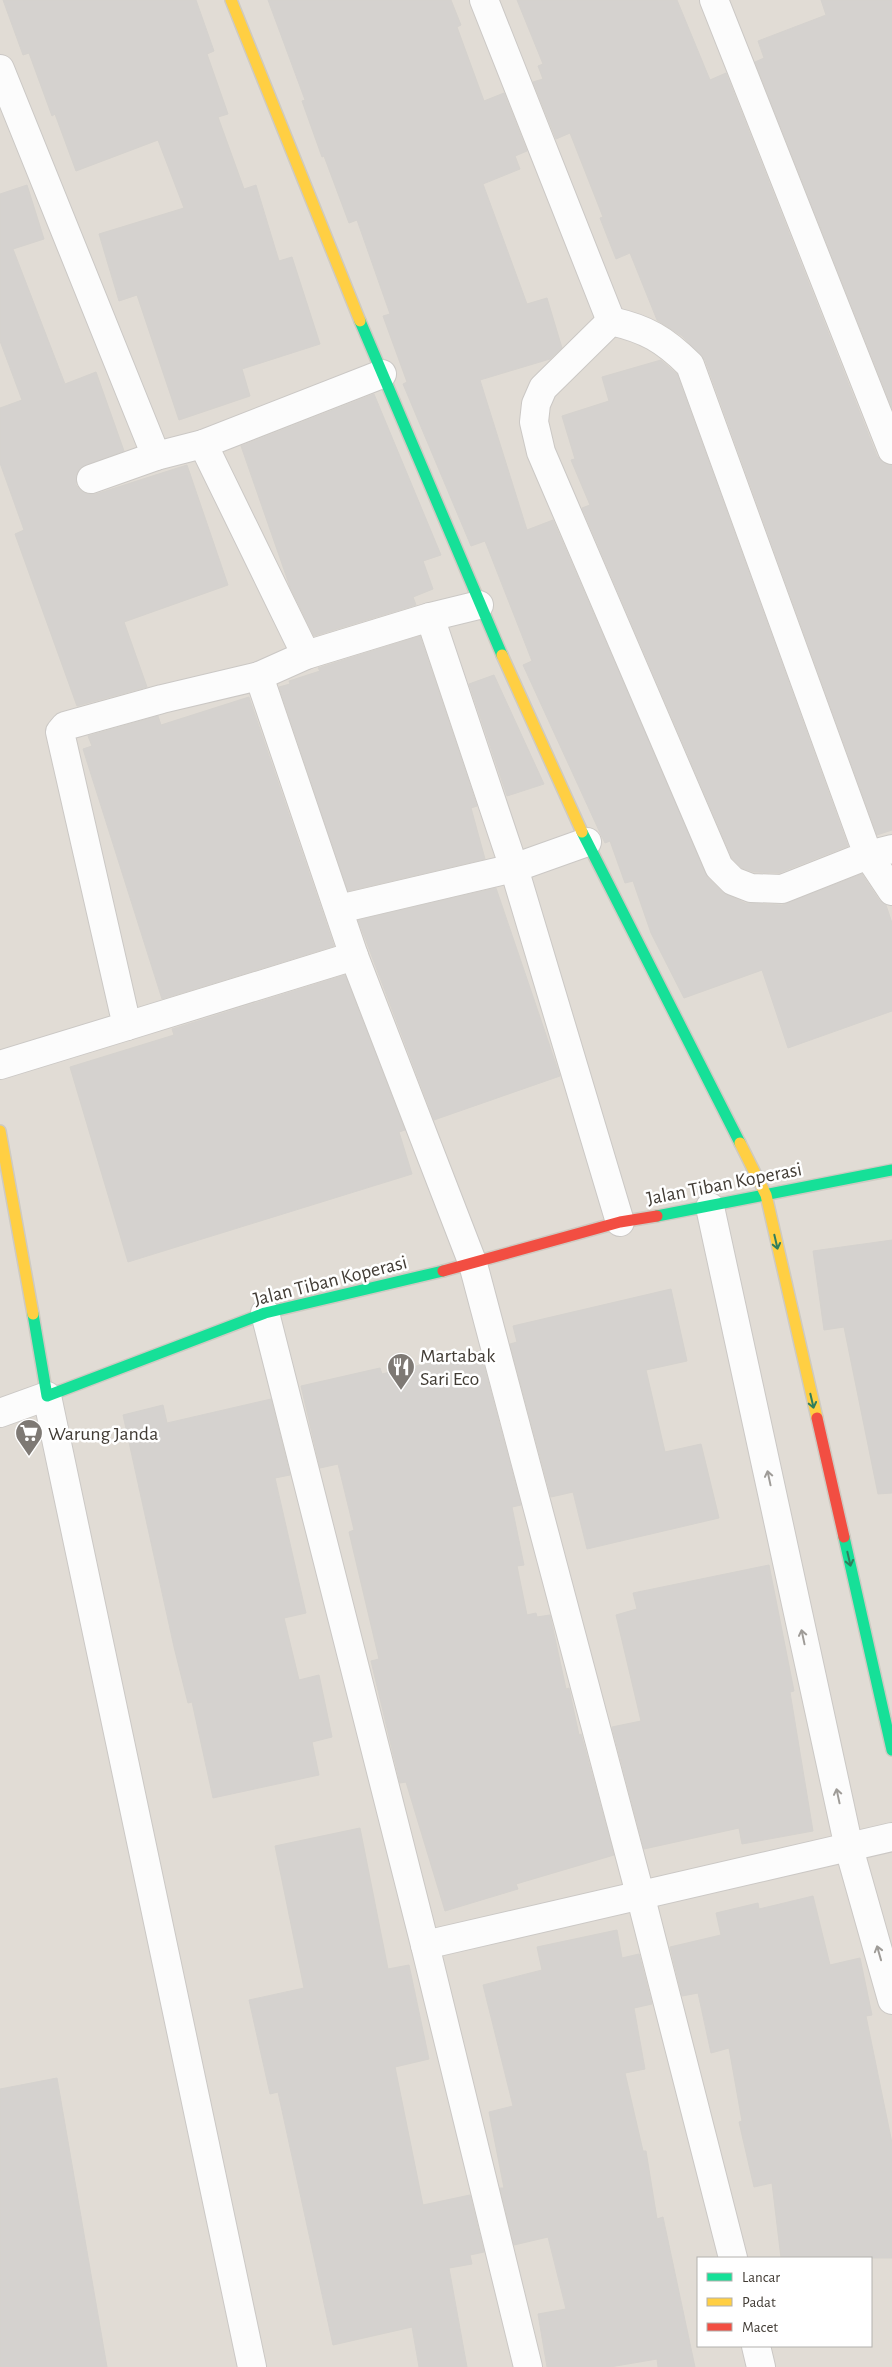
<svg xmlns="http://www.w3.org/2000/svg" width="892" height="2367" viewBox="0 0 892 2367" font-family="'Alegreya Sans',sans-serif">
<rect width="100%" height="100%" fill="#edebe8"/>
<path fill="#e1dcd5" fill-rule="evenodd" d="M0,0h892v2367h-892zM698,2258h173v88h-173z"/>
<g fill="#d5d2cf" stroke="#d5d2ce">
<polygon points="3,0 196,0 214,51 207,54 228,114 218,117 244,189 256,185 279,261 292,257 320,344 242,369 250,396 179,420 137,295 119,301 99,234 184,208 158,140 76,171 55,114 52,116 29,53 23,55"/>
<polygon points="268,0 451,0 461,25 457,27 484,101 504,93 527,151 515,156 520,169 483,184 527,304 547,298 562,348 550,359 480,380 527,530 553,520 708,878 722,892 745,903 782,905 862,874 879,900 886,905 892,923 892,1011 788,1048 762,970 684,998 651,933 633,881 625,883 610,841 605,843 601,835 523,665 532,661 485,541 471,546 403,384 407,382 383,316 390,314 357,220 349,223 324,156 322,157 302,101 305,100"/>
<polygon points="517,0 677,0 710,80 726,73 877,456 883,462 892,465 892,830 877,835 705,360 682,336 657,320 630,253 616,259 600,218 603,217 570,133 556,139 533,82 543,79 538,66 543,64"/>
<polygon points="821,0 892,0 892,408 755,62 764,58 758,41 826,15"/>
<polygon points="27,185 44,239 13,249 65,384 96,372 124,451 79,469 76,476 76,485 81,491 88,494 96,494 187,465 228,585 124,622 147,687 77,706 15,534 24,530 0,463 0,408 22,400 0,341 0,194"/>
<polygon points="661,360 677,374 848,846 779,873 754,872 742,868 732,858 582,508 590,505 571,460 575,459 562,416 609,401 602,377"/>
<polygon points="374,394 441,555 423,561 433,589 413,597 416,605 314,636 290,587 241,446"/>
<polygon points="420,636 477,806 471,808 485,859 348,891 279,687 290,684 289,681 320,671 318,668"/>
<polygon points="494,675 544,784 507,796 469,684"/>
<polygon points="249,697 334,946 162,999 83,749 92,746 88,736 158,716 161,725"/>
<polygon points="496,888 560,1076 434,1120 358,920"/>
<polygon points="345,975 405,1130 399,1132 412,1174 128,1262 70,1067 174,1035 172,1029"/>
<polygon points="892,1240 892,1493 878,1494 844,1327 824,1330 813,1251"/>
<polygon points="671,1289 687,1361 646,1370 665,1452 701,1444 719,1518 587,1549 573,1492 551,1497 510,1344 517,1342 513,1326"/>
<polygon points="480,1351 521,1505 512,1507 524,1565 517,1566 527,1615 536,1613 537,1617 550,1615 566,1689 569,1688 579,1735 581,1734 614,1855 516,1884 518,1889 445,1911 406,1782 400,1783 371,1661 379,1659 349,1532 354,1530 338,1464 320,1468 301,1386 380,1368 382,1374"/>
<polygon points="271,1399 290,1475 275,1478 306,1613 284,1618 299,1680 319,1675 332,1737 312,1742 319,1775 213,1798 192,1702 188,1703 174,1647 123,1415 163,1405 167,1423"/>
<polygon points="769,1565 794,1691 790,1692 813,1831 742,1844 739,1828 644,1849 612,1727 641,1721 616,1615 637,1609 633,1593"/>
<polygon points="360,1828 388,1969 409,1965 429,2059 395,2067 423,2205 470,2195 484,2252 470,2255 472,2264 449,2268 467,2367 419,2367 412,2327 333,2345 278,2092 270,2094 249,2000 304,1988 275,1846"/>
<polygon points="813,1896 830,1965 860,1958 872,2015 866,2016 892,2143 892,2258 781,2258 772,2183 754,2187 739,2122 742,2121 729,2048 711,2053 698,1993 682,1996 670,1947 721,1935 716,1913 758,1903 759,1909"/>
<polygon points="617,1930 622,1958 639,1954 652,2004 634,2008 645,2069 625,2073 643,2151 646,2151 657,2219 663,2217 695,2367 658,2367 657,2359 610,2367 547,2367 538,2314 566,2309 548,2237 514,2245 500,2188 504,2188 489,2112 513,2106 483,1985 542,1970 537,1947"/>
<polygon points="57,2078 107,2367 0,2367 0,2089"/>
</g>
<g fill="none" stroke-linecap="round" stroke-linejoin="round">
<defs>
<g id="street">
<polyline points="484,0 611,321"/>
<polyline points="714,0 892,450"/>
<polyline points="0,69 156,456"/>
<polyline points="203,444 306,655"/>
<polyline points="91,479 156,456 203,444 382,374"/>
<polyline points="430,617 514,868 620,1222"/>
<polyline points="259,676 354,956 473,1264 640,1894 733,2258"/>
<path d="M892,849l-24,6 -86,34 -31,-1 -18,-7 -14,-14 -178,-415 -7,-30 2,-18 7,-16 68,-67c35,8 53,18 79,44l178,490 24,36"/>
<polyline points="339,909 514,868 587,842"/>
<polyline points="127,1026 354,956"/>
<polyline points="0,1065 127,1026 60,732 65,726 162,699 259,676 306,655 430,617 479,605"/>
<polyline points="710,1207 849,1848 892,2000"/>
<polyline points="265,1313 425,1945 528,2367"/>
<polyline points="0,1413 47,1396 252,2367"/>
<polyline points="425,1945 892,1837"/>
<polyline points="756,2346 761,2367"/>
</g>
<g id="fast">
<polyline points="360,321 502,655"/>
<polyline points="582,832 740,1143"/>
<polyline points="657,1216 892,1170"/>
<polyline points="33,1314 47,1396 265,1313 443,1271"/>
<polyline points="844,1537 892,1750"/>
</g>
<g id="slow">
<polyline points="231,0 360,321"/>
<polyline points="502,655 582,832"/>
<polyline points="0,1131 33,1314"/>
<polyline points="740,1143 766,1195 817,1418"/>
</g>
<g id="jam">
<polyline points="443,1271 620,1222 657,1216"/>
<polyline points="817,1418 844,1537"/>
</g>
</defs>
<use href="#street" stroke="#cbc8c5" stroke-width="30"/>
<use href="#fast" stroke="#cecac2" stroke-width="14"/>
<use href="#slow" stroke="#cecac2" stroke-width="14"/>
<use href="#jam" stroke="#cecac2" stroke-width="14"/>
<use href="#street" stroke="#fcfcfc" stroke-width="28"/>
<use href="#fast" stroke="#16e098" stroke-width="11"/>
<use href="#slow" stroke="#ffcf43" stroke-width="11"/>
<use href="#jam" stroke="#f24e42" stroke-width="11"/>
</g>
<defs><path id="oneway-shaft" d="M-6 0H5M1.5-3L5.5 0L1.5 3" fill="none" stroke-width="1.6" stroke-linecap="round" stroke-linejoin="round" transform="scale(1.25)"/></defs>
<g stroke="#307e5d">
<use href="#oneway-shaft" transform="translate(776 1242) rotate(77)"/>
<use href="#oneway-shaft" transform="translate(812 1401) rotate(77)"/>
<use href="#oneway-shaft" transform="translate(849 1559) rotate(77)"/>
</g>
<g stroke="#9f9c98">
<use href="#oneway-shaft" transform="translate(769 1478) rotate(-102)"/>
<use href="#oneway-shaft" transform="translate(803 1637) rotate(-102)"/>
<use href="#oneway-shaft" transform="translate(838 1796) rotate(-102)"/>
<use href="#oneway-shaft" transform="translate(879 1953) rotate(-106)"/>
</g>
<defs>
<symbol id="restaurant-pin" viewBox="-11 -11 22 30"><path d="M0 17L-7.5 6A9.5 9.5 0 1 1 7.5 6Z" fill="#7e7974" stroke="#fff"/><path d="M-5-6h1v4h1v-4h1v4h1v-4h1v5L-1.5 .5V6h-2V.5L-5-1ZM5-6V6H3V1.5H1.5Q1.5-4 5-6Z" fill="#fff"/></symbol>
<symbol id="supermarket-pin" viewBox="-11 -11 22 30"><path d="M0 17L-7.5 6A9.5 9.5 0 1 1 7.5 6Z" fill="#7e7974" stroke="#fff"/><path d="M-6-5.5h2.5l.6 2H6L4.5 2H-2.5L-4.4-4H-6ZM-1.5 3.2a1.3 1.3 0 1 0 .1 0ZM3 3.2a1.3 1.3 0 1 0 .1 0Z" fill="#fff"/></symbol>
</defs>
<g fill-rule="evenodd">
<use href="#restaurant-pin" x="385" y="1351" width="32" height="43"/>
<use href="#supermarket-pin" x="13" y="1417" width="32" height="43"/>
</g>
<g text-anchor="middle" stroke-width="5" stroke-linejoin="round" paint-order="stroke">
<g font-size="20" fill="#423c35" stroke="#fff">
<text transform="translate(724 1183) rotate(-11)" y="7">Jalan Tiban Koperasi</text>
<text transform="translate(330 1280) rotate(-14)" y="7">Jalan Tiban Koperasi</text>
</g>
<g font-size="20" fill="#423c35" stroke="#fff" text-anchor="start">
<text x="420" y="1362">Martabak<tspan x="420" dy="23">Sari Eco</tspan></text>
<text x="48" y="1440">Warung Janda</text>
</g>
</g>
<rect x="697" y="2257" width="175" height="90" fill="#ffffff" stroke="#b3b1ae"/>
<rect x="707" y="2273" width="25" height="8" fill="#16e098" stroke="#b3b1ae"/>
<text x="742" y="2282" font-size="15" fill="#423c35">Lancar</text>
<rect x="707" y="2298" width="25" height="8" fill="#ffcf43" stroke="#b3b1ae"/>
<text x="742" y="2307" font-size="15" fill="#423c35">Padat</text>
<rect x="707" y="2323" width="25" height="8" fill="#f24e42" stroke="#b3b1ae"/>
<text x="742" y="2332" font-size="15" fill="#423c35">Macet</text>
</svg>
